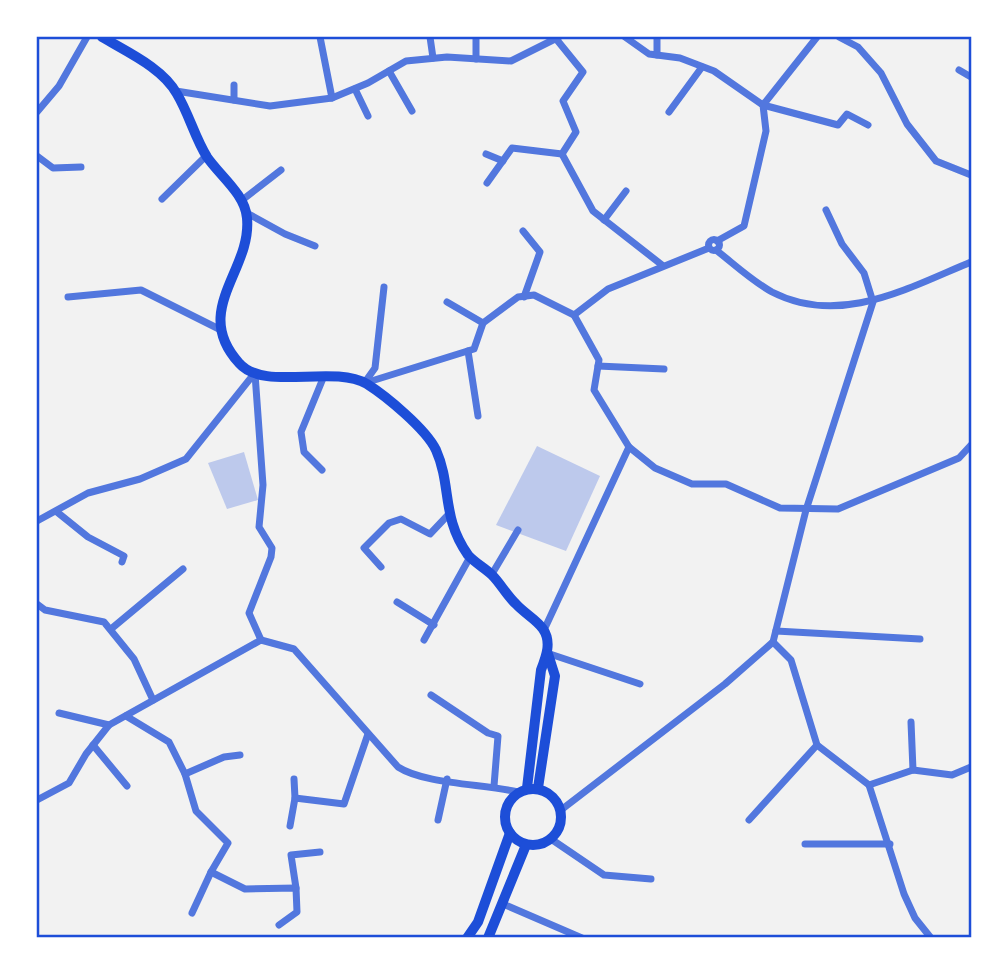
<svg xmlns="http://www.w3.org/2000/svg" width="1008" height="975" viewBox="0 0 1008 975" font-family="'Fira Sans',sans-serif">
<rect width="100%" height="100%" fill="#f2f2f2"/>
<g fill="#bdc9ec">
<polygon points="537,446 600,476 566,551 496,525"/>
<polygon points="244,452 258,500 227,509 208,463"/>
</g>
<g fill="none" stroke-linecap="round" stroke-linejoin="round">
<g stroke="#5277de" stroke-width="7">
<polyline points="320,37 332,98"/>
<polyline points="430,37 433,58"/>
<polyline points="625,37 649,54 680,58 714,71 763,105 766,131 744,226 717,241"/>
<polyline points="817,37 763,105 838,125 847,114 868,125"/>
<polyline points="839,37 858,47 881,73 907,124 936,161 971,175"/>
<polyline points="557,40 583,72 563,101 576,132 562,154 593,211 662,265"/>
<polyline points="657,55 657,37"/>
<polyline points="476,59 476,37"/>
<polyline points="959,70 971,77"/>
<polyline points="389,71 412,111"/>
<polyline points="234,85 234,100"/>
<polyline points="355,89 368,116"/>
<polyline points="176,91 270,106 332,98 368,83 406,61 447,57 511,61 559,37"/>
<polyline points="37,112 59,86 87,37"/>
<polyline points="669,112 702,67"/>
<polyline points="486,154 503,161"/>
<polyline points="37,156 53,168 81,167"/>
<polyline points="487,183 512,148 562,154"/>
<polyline points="162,199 206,156"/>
<polyline points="241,201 281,170"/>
<polyline points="245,212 285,234 315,246"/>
<polyline points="604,220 626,191"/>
<polyline points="523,231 540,252 524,297"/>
<circle cx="714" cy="245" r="5.5"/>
<path d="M716,250c18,14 36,31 56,42 68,35 136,-4 199,-30"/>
<polyline points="68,297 141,290 221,330"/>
<polyline points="447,302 483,323"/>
<polyline points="574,315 608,289 709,248"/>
<polyline points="468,351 478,416"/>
<polyline points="598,366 664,369"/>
<polyline points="255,374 263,485 259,527 272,548 271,557 249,613 261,640"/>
<polyline points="365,382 375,368 384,287"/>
<polyline points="365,383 474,349 483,323 518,297 534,295 574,315 599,360 594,390 629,447 655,468 692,484 726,484 780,508 838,509 959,458 971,445"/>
<polyline points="322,470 304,452 301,432 324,376"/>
<polyline points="57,512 88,537 124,556 122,562"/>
<polyline points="37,521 88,493 140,479 186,459 254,374"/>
<polyline points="381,567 364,548 389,523 401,519 430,534 448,515"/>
<polyline points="492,574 518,530"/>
<polyline points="397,602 434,625"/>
<polyline points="37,604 45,610 104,622 134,659 153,700"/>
<polyline points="111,629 183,569"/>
<polyline points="544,630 629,447"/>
<polyline points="776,631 920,639"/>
<path d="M261,640l33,9 104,118c26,17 86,17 120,25"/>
<polyline points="424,640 470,557"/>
<polyline points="773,642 791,660 817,745 869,785 904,894 915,918 931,938"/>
<polyline points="547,653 640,684"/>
<polyline points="431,695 488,733 498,736 494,786"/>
<polyline points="59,713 109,725"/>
<polyline points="126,716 169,742 185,774 196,811 228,843 211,872 245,889 296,888 297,912 279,925"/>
<polyline points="911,722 913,770"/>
<polyline points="93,745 127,786"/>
<polyline points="185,774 224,757 240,755"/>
<polyline points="294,779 295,798"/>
<polyline points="869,785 913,770 952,775 971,767"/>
<polyline points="37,800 69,783 86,754 109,725 261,640"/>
<polyline points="561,810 725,684 773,642 806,510 873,302 864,273 842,244 826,210"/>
<polyline points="438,820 447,779"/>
<polyline points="749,820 817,745"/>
<polyline points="290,826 295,798 344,804 368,734"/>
<polyline points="551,839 604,875 651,879"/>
<polyline points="805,844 890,844"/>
<polyline points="296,888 291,855 320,852"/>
<polyline points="503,904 582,938"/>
<polyline points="192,913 211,872"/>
</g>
<g stroke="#1d4ed8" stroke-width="10">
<path d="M102,37c25,15 61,31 75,57 12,20 18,44 30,63 13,19 38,37 40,61 5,53 -56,92 -8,145 25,29 93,1 128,21 19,12 59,45 69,66 16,36 5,67 32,105 7,8 17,13 24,20 9,9 15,21 24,29 8,9 21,16 27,25 9,13 3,28 -2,41l-14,118"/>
<polyline points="538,788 555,676 548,654"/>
<circle cx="533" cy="817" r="28"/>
<polyline points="467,938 478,922 510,833"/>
<polyline points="488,938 526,845"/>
</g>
</g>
<rect width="1008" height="975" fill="none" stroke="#ffffff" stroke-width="77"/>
<rect x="38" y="38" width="932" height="898" fill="none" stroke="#1d4ed8" stroke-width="2.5"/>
</svg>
